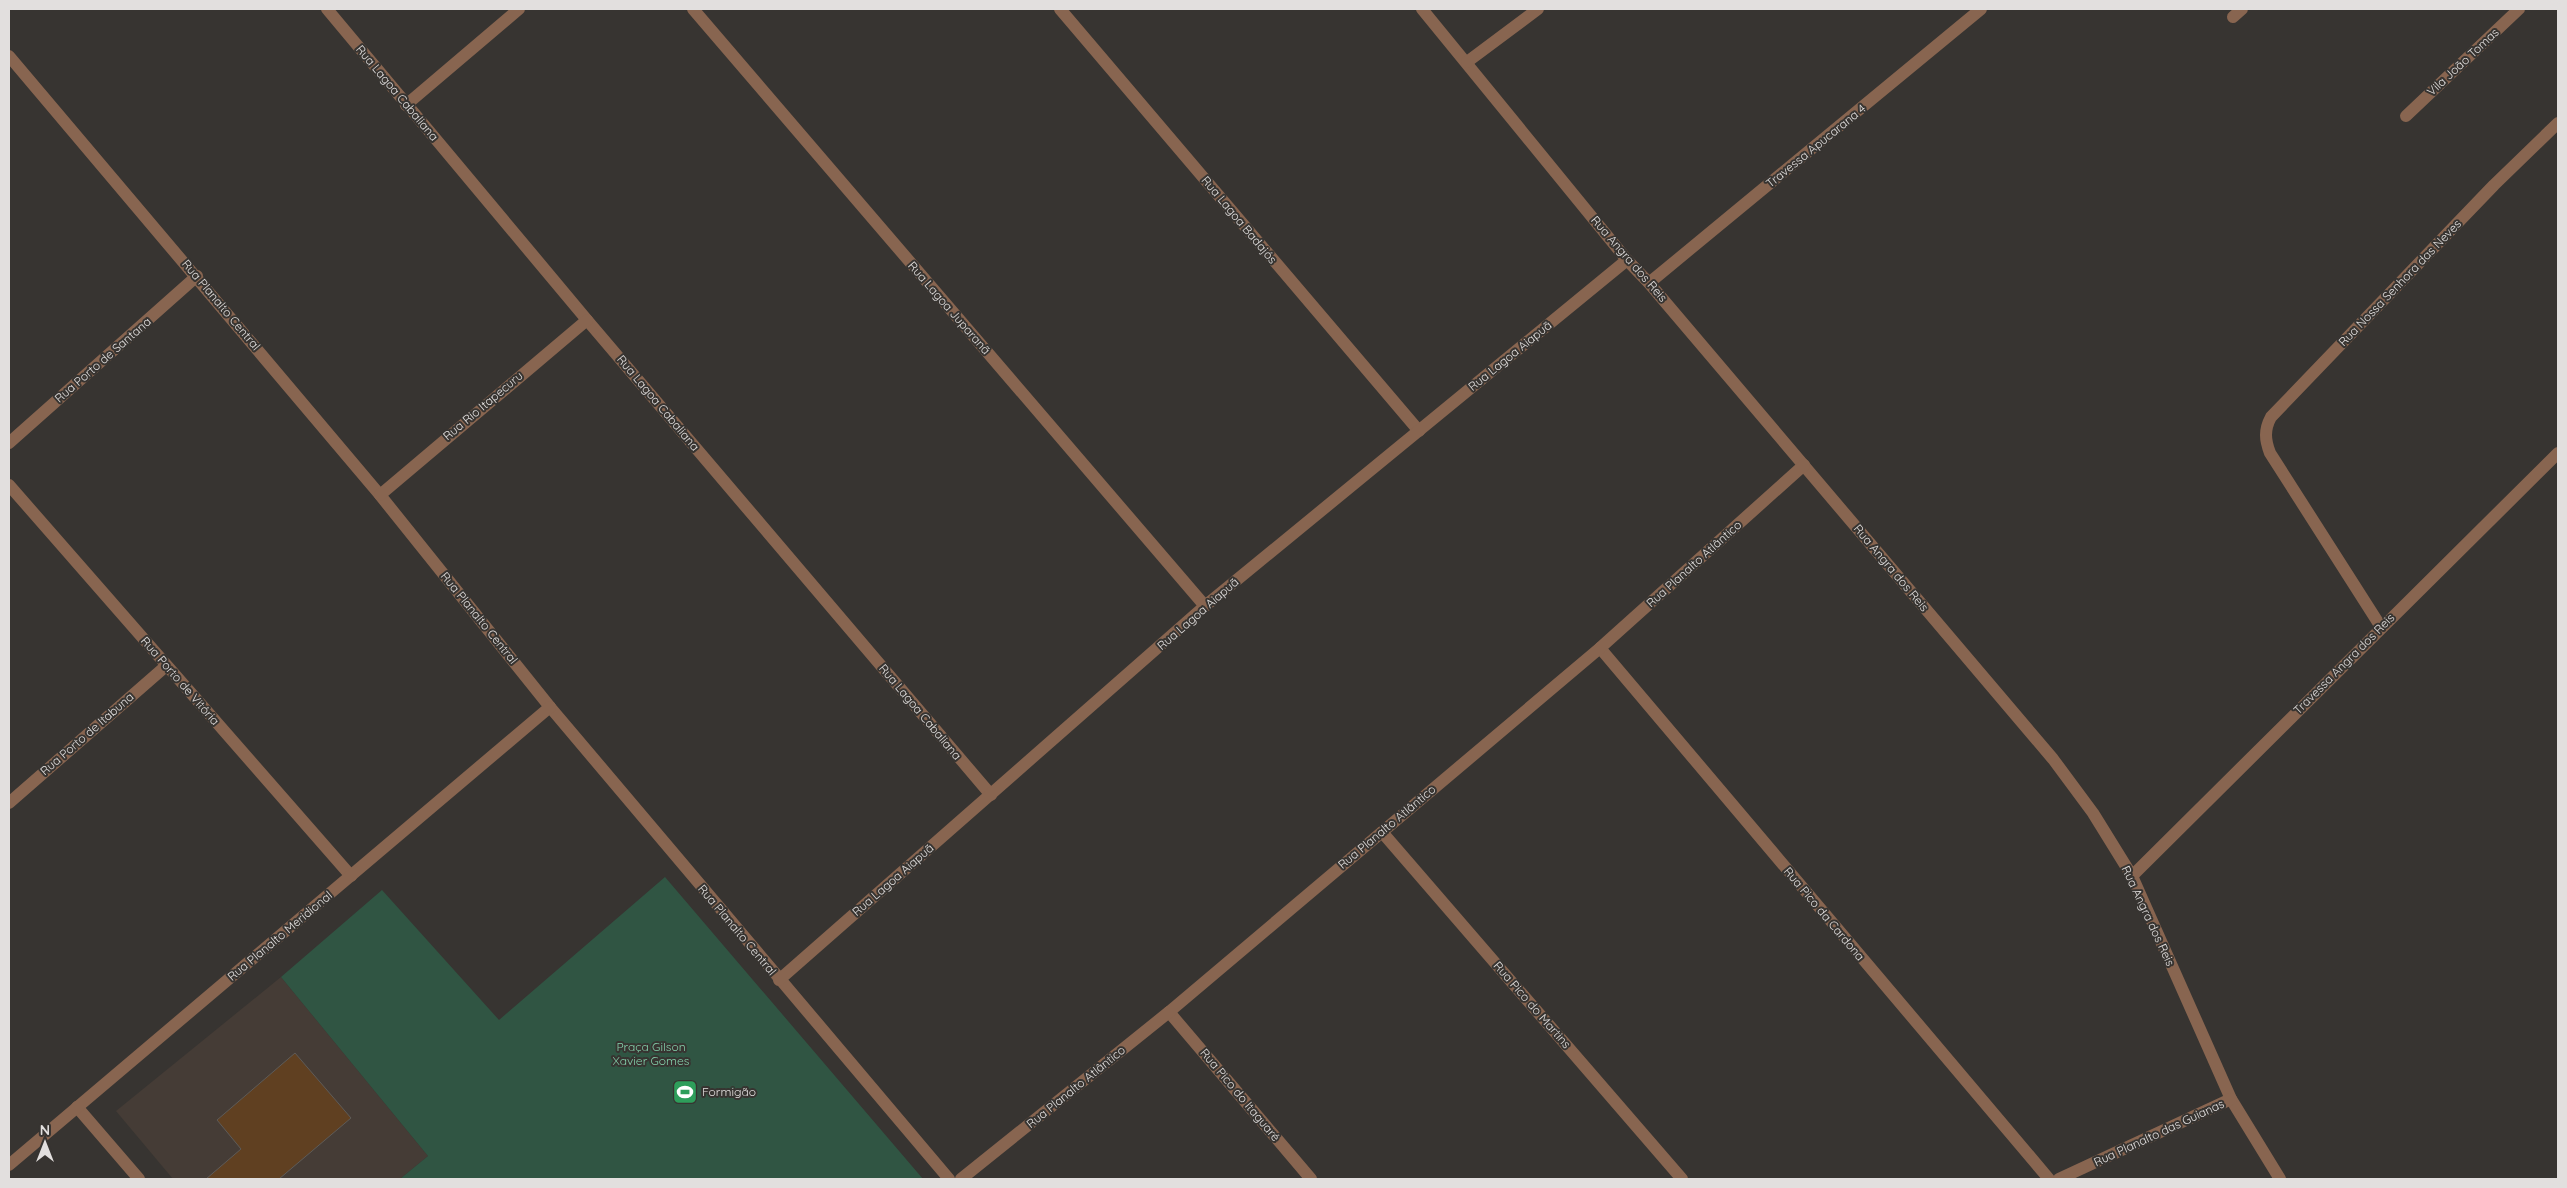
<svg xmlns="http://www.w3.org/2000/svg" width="2567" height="1188" viewBox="0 0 2567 1188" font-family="Quicksand,sans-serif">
<rect width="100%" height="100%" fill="#373431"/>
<polygon fill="#453c36" points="281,977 428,1156 400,1179 173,1179 116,1111"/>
<polygon fill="#305543" points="665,877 923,1179 400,1179 428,1156 281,977 382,890 499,1020"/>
<polygon fill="#604021" stroke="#5e5b58" points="295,1053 351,1118 279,1179 206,1179 241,1149 217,1120"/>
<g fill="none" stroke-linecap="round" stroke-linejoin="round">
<polyline stroke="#886550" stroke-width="12" points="2406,116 2519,9"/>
<g stroke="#886550" stroke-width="12">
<polyline points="327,9 587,320 991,795"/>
<polyline points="693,9 1205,606"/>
<polyline points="1060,9 1419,431"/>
<polyline points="1422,9 1627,260 1649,283 2053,759 2093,813 2132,876 2231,1099 2280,1179"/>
<polyline points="2233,17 2242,9"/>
<polyline points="9,56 380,495 550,707 949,1179"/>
<polyline points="1467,62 1538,9"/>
<polyline points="406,105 519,9"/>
<polyline points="1649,283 1981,9"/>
<polyline points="9,443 197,276"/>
<polyline points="9,485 351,876"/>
<polyline points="380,495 587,320"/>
<path d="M2381,627l-111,-174c-5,-13 -6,-23 1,-36l223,-232 64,-62"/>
<polyline points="1600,648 2049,1179"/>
<polyline points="9,803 166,666"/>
<polyline points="1382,832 1682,1179"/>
<polyline points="2132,876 2558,453"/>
<polyline points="779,980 1205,606 1627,260"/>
<polyline points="1169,1012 1311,1179"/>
<polyline points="77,1107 139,1179"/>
<polyline points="9,1165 550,707"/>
<polyline points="961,1179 1169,1012 1600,648 1804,465"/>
<polyline points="2059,1179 2231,1099"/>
</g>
</g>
<defs>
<symbol id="stadium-square" viewBox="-11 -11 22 22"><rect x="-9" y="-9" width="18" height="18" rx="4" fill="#2e9e5b" stroke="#373431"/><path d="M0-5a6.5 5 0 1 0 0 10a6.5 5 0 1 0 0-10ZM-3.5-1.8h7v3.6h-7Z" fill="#fff"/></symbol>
</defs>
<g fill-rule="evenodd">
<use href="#stadium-square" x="671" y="1078" width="28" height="28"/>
</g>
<g text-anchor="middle" stroke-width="4" stroke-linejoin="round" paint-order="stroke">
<g font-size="12" fill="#e2dfde" stroke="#373431">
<text transform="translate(2463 62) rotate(-43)" y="4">Vila João Tomas</text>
<text transform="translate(397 93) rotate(50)" y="4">Rua Lagoa Cabaliana</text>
<text transform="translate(1816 146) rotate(-39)" y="4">Travessa Apucarana 4</text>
<text transform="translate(1239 220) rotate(50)" y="4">Rua Lagoa Badajós</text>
<text transform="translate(1629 259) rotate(49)" y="4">Rua Angra dos Reis</text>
<text transform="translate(2400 283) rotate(-46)" y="4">Rua Nossa Senhora das Neves</text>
<text transform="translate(221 305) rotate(50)" y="4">Rua Planalto Central</text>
<text transform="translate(949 308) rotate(49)" y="4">Rua Lagoa Juparanã</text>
<text transform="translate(1510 356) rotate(-39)" y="4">Rua Lagoa Aiapuã</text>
<text transform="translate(103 360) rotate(-41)" y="4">Rua Porto de Santana</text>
<text transform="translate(658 403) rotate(50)" y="4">Rua Lagoa Cabaliana</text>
<text transform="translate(483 406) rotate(-40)" y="4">Rua Rio Itapecuru</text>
<text transform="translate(1694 564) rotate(-42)" y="4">Rua Planalto Atlântico</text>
<text transform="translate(1891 568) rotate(50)" y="4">Rua Angra dos Reis</text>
<text transform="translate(1198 614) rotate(-41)" y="4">Rua Lagoa Aiapuã</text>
<text transform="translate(479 618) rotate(51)" y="4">Rua Planalto Central</text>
<text transform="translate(2344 664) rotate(-45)" y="4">Travessa Angra dos Reis</text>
<text transform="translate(180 681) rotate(49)" y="4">Rua Porto de Vitória</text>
<text transform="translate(920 712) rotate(50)" y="4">Rua Lagoa Cabaliana</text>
<text transform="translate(87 734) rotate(-41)" y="4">Rua Porto de Itabuna</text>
<text transform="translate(1387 827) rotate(-40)" y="4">Rua Planalto Atlântico</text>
<text transform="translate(893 880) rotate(-41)" y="4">Rua Lagoa Aiapuã</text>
<text transform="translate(1824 914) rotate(50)" y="4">Rua Pico da Cardona</text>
<text transform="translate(2148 916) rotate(65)" y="4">Rua Angra dos Reis</text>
<text transform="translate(737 930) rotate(50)" y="4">Rua Planalto Central</text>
<text transform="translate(280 936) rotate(-40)" y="4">Rua Planalto Meridional</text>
<text transform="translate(1532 1005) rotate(49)" y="4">Rua Pico do Martins</text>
<text transform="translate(1076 1087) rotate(-39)" y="4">Rua Planalto Atlântico</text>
<text transform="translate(1240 1095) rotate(50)" y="4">Rua Pico do Itaguaré</text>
<text transform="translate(2159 1133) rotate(-25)" y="4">Rua Planalto das Guianas</text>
</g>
<g font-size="12" fill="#85d2ad" stroke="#373431">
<text x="651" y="1051">Praça Gilson<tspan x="651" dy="14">Xavier Gomes</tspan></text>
</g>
<g font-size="12" fill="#e2dfde" stroke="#373431" text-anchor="start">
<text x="702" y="1096">Formigão</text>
</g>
</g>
<rect width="2567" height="1188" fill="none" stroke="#e2dfde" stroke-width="20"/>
<g transform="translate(45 1143)" stroke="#373431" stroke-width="4" paint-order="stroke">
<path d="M0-4L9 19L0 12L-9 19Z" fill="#e2dfde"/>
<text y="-8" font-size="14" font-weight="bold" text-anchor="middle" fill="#e2dfde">N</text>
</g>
</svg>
